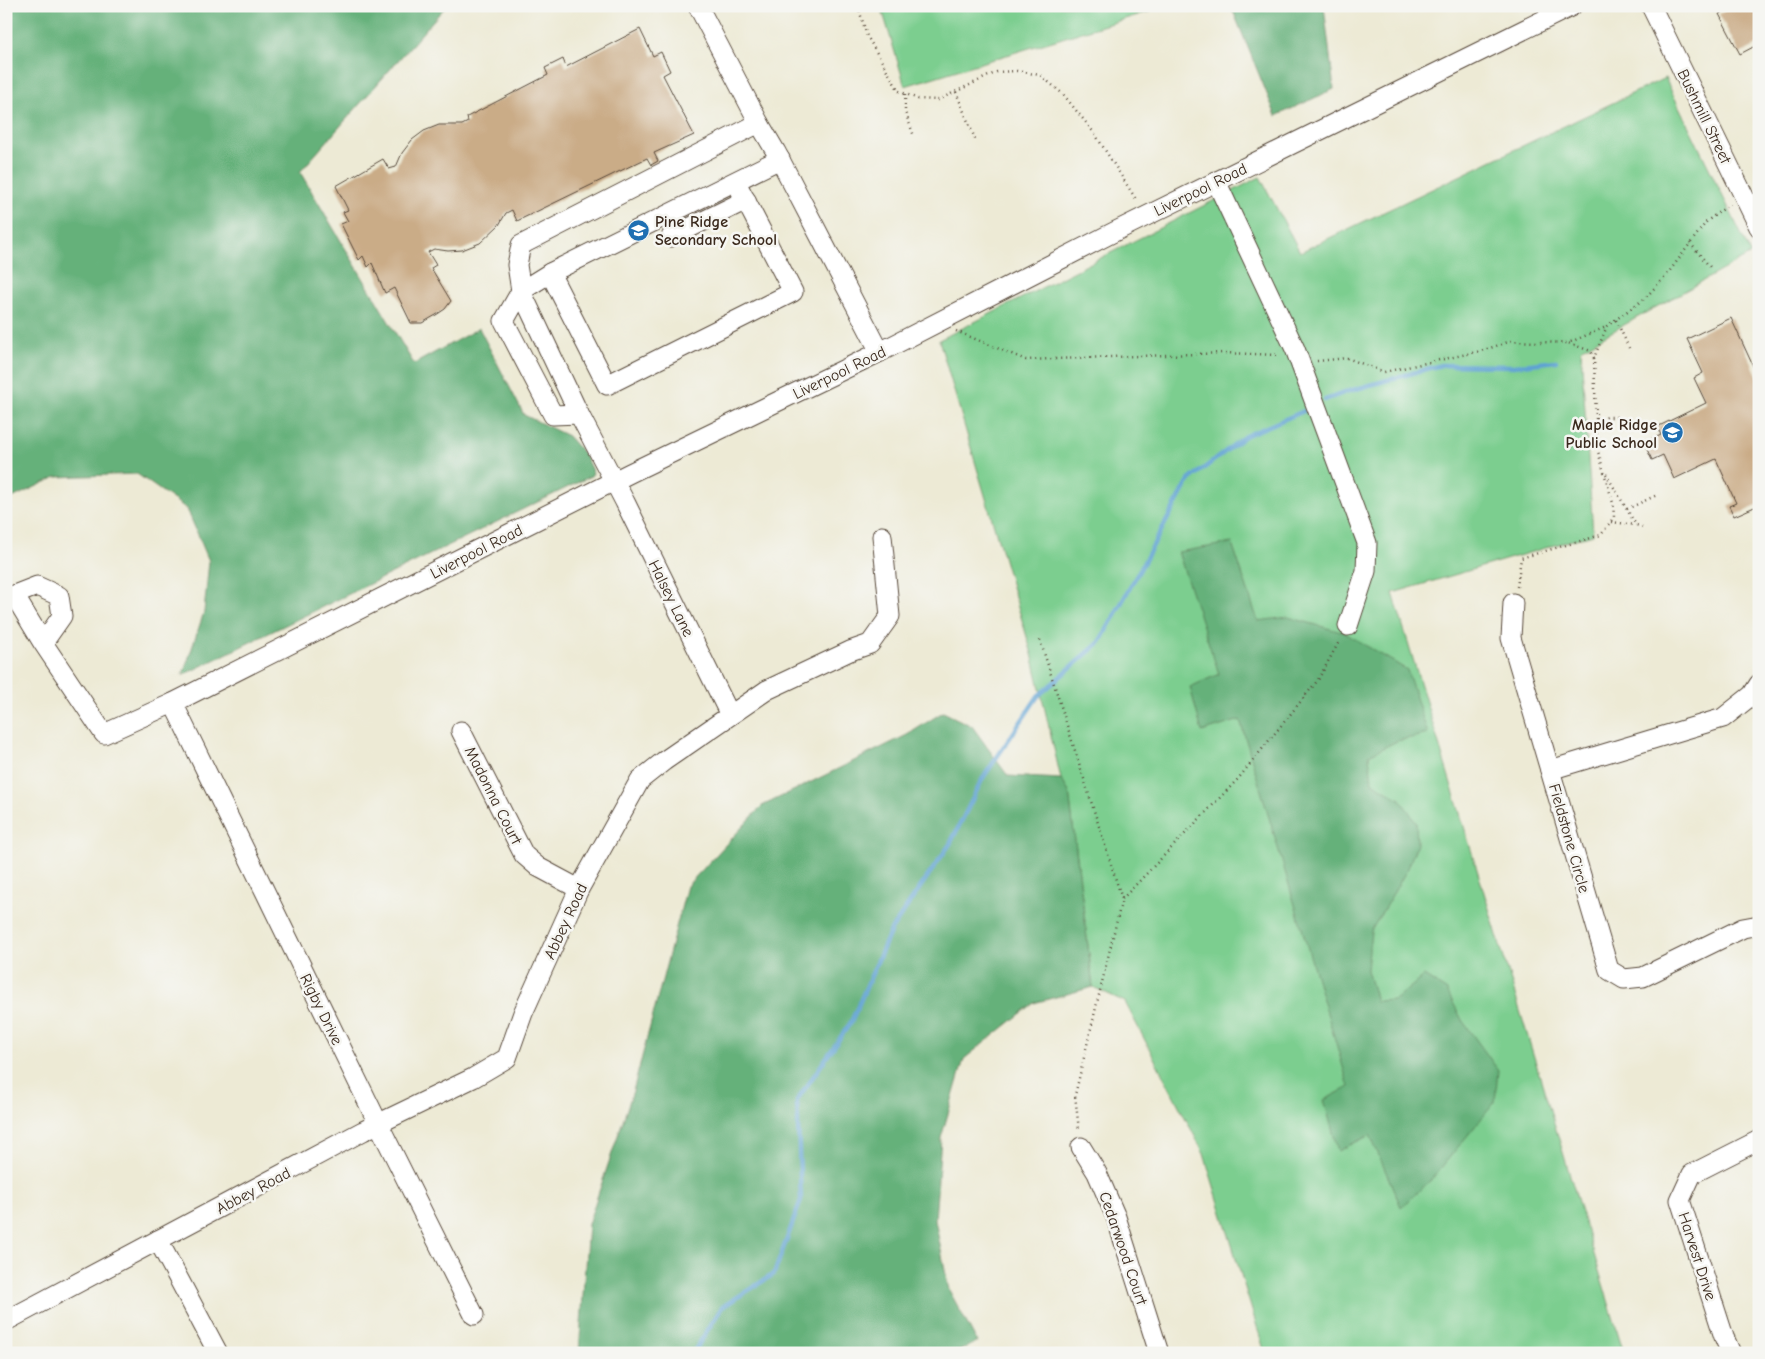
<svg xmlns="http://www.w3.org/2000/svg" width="1765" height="1359" viewBox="0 0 1765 1359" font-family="'Comic Neue',sans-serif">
<rect width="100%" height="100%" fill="#f6f6f2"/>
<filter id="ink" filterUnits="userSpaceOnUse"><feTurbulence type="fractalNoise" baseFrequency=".02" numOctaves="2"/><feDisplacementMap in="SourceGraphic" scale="10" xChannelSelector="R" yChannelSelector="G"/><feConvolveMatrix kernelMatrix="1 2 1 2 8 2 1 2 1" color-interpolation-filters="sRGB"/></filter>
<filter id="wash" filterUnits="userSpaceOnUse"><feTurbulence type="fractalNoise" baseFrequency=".0096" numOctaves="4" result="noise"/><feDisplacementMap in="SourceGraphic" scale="20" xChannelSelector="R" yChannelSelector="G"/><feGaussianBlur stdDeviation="1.12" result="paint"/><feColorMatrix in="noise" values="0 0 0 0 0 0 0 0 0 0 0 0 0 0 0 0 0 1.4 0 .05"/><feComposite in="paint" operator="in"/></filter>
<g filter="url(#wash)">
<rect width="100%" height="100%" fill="#edead5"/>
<g fill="#7cce8f" stroke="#5c7c56">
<polygon points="881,6 1150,6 1151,11 905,86"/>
<polygon points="1665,78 1751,254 1581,349 1593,534 1393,593 1624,1353 1265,1353 1204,1154 1125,1002 1093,987 1069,793 1061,779 1032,654 939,340 1260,177 1300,252"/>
</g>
<g fill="#65b17a" stroke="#506e4c">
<polygon points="6,6 446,6 300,172 414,364 479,328 524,415 568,436 584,454 593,473 591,476 183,675 204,612 209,561 187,509 137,474 56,477 6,501"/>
<polygon points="1231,6 1324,6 1334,89 1276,116"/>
<polygon points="1232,543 1258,621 1288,617 1345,633 1407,670 1428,734 1397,741 1369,755 1372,782 1400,799 1416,822 1417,844 1408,868 1371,931 1367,970 1376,1001 1395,1000 1424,976 1447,991 1462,1020 1498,1070 1495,1102 1431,1180 1401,1207 1370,1135 1338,1151 1324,1100 1349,1087 1240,720 1202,732 1190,687 1219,674 1178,552"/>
<polygon points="943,712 972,726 1008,776 1061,779 1069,792 1093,987 1034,1003 964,1059 941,1138 935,1220 949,1290 977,1342 955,1353 579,1353 588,1224 633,1091 687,886 762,806 907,735"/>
</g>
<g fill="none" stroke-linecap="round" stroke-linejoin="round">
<g stroke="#5fa2d3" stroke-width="4.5">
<polyline points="1325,400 1349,391 1441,365 1514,366 1556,361"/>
<polyline points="693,1353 722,1307 774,1274 801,1200 797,1100 851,1022 891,930 950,844 983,778 1038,696 1100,642 1189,480 1245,436 1304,411"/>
</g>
</g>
<g id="blocks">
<g fill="#caac87">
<polygon points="1734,6 1759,6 1759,44 1740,54 1719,14"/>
<polygon points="640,29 653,56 661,52 670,71 663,75 694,135 654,153 658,161 651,165 647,158 517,221 512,210 506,213 499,225 480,243 462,250 448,251 434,249 428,252 436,265 431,268 451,301 445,309 436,315 422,323 411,323 394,288 385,293 372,263 368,267 363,256 359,260 341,224 348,221 343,212 348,210 336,186 383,159 389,169 396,167 402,153 412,140 424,131 439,125 462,125 468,122 467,117 548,75 545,68 563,59 566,67"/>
<polygon points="1731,318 1759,379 1759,505 1734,516 1729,506 1736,503 1716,459 1674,479 1663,455 1652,460 1644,443 1661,435 1657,427 1706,403 1694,378 1703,373 1687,339"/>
</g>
</g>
</g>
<g filter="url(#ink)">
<use href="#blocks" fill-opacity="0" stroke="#564739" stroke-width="1"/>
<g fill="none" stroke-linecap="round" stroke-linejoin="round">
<defs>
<g id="minor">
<polyline points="698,6 759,123"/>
<polyline points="1651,6 1759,227"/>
<polyline points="1216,181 1295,349 1367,543 1366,571 1348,626"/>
<polyline points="671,237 746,200"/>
<polyline points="550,273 607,385 793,292 736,182"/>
<polyline points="579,414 553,415 504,321 521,291 550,273 780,159"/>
<polyline points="1513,603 1511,638 1609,970 1624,979 1643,977 1743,928 1759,925"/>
<polyline points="43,643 14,595 37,586 59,596 62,616 43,643 104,734 173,703 630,473 880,352 1114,232 1572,6"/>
<polyline points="173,703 378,1123 474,1315"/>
<polyline points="730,715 625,502 579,414 521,291 517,265 521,245 759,123 776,152 880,352"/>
<polyline points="461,731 524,855 538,867 579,889"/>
<polyline points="1550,770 1723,718 1752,695 1759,684"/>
<polyline points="1081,1147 1097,1173 1116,1217 1159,1353"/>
<polyline points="158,1240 218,1353"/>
<polyline points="6,1321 363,1131 473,1078 507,1058 523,1013 579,889 640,780 664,761 767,690 850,651 870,644 890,616 882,536"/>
<polyline points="1731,1353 1724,1337 1680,1200 1692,1174 1759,1140"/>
</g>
</defs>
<use href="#minor" stroke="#564739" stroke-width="21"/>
<g stroke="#564739" stroke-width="2.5" stroke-dasharray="1 4" stroke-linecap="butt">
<polyline points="858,6 867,36 899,91 918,99 938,100 997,72 1017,71 1040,75 1063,94 1095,134 1137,201"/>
<polyline points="956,92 975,139"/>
<polyline points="905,94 905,112 914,136"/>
<polyline points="1690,243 1710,267"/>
<polyline points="1616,320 1630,350"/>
<polyline points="956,331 1026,360 1224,353 1280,355"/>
<polyline points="1594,358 1591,351 1568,343 1606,327"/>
<polyline points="1317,361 1347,358 1384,372 1481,351 1511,341 1568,343"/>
<polyline points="1596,420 1608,417 1619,417"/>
<polyline points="1606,474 1636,525 1642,527"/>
<polyline points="1627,509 1657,495"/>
<polyline points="1611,522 1636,525"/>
<polyline points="1517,587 1521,558 1601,535 1614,517 1613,503 1597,448 1594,358 1607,326 1644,299 1666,276 1707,221 1730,204"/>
<polyline points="1040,640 1122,899 1075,1095 1079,1130"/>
<polyline points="1122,899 1238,779 1318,680 1340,640"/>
</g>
<use href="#minor" stroke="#fff" stroke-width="19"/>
</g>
</g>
<defs>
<symbol id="school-disc" viewBox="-11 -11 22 22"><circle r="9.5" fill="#1f6fb2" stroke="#f6f6f2"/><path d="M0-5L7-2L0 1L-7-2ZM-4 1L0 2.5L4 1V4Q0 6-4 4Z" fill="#fff"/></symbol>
</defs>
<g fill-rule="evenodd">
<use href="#school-disc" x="626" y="218" width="25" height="25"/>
<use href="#school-disc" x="1660" y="420" width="25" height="25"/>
</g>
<g text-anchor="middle" stroke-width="5" stroke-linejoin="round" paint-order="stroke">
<g font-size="16" fill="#3b2a1e" stroke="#f6f6f2">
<text transform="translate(1705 116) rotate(64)" y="6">Bushmill Street</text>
<text transform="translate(1200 189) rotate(-26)" y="6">Liverpool Road</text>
<text transform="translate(839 372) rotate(-26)" y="6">Liverpool Road</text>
<text transform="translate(476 551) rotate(-27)" y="6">Liverpool Road</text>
<text transform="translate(672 598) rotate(64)" y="6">Halsey Lane</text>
<text transform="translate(494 795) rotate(63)" y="6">Madonna Court</text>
<text transform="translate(1570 838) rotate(74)" y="6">Fieldstone Circle</text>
<text transform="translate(565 921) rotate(-65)" y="6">Abbey Road</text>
<text transform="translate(322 1009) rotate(64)" y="6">Rigby Drive</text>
<text transform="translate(253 1190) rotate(-28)" y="6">Abbey Road</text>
<text transform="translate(1124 1248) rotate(71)" y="6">Cedarwood Court</text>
<text transform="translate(1698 1256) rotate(72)" y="6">Harvest Drive</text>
</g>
<g font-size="16" font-weight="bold" fill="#3b2a1e" stroke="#f6f6f2" text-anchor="start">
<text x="655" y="227">Pine Ridge<tspan x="655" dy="18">Secondary School</tspan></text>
<text x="1657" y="430" text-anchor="end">Maple Ridge<tspan x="1657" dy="18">Public School</tspan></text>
</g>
</g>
<rect width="1765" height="1359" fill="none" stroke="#f6f6f2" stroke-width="25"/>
</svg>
